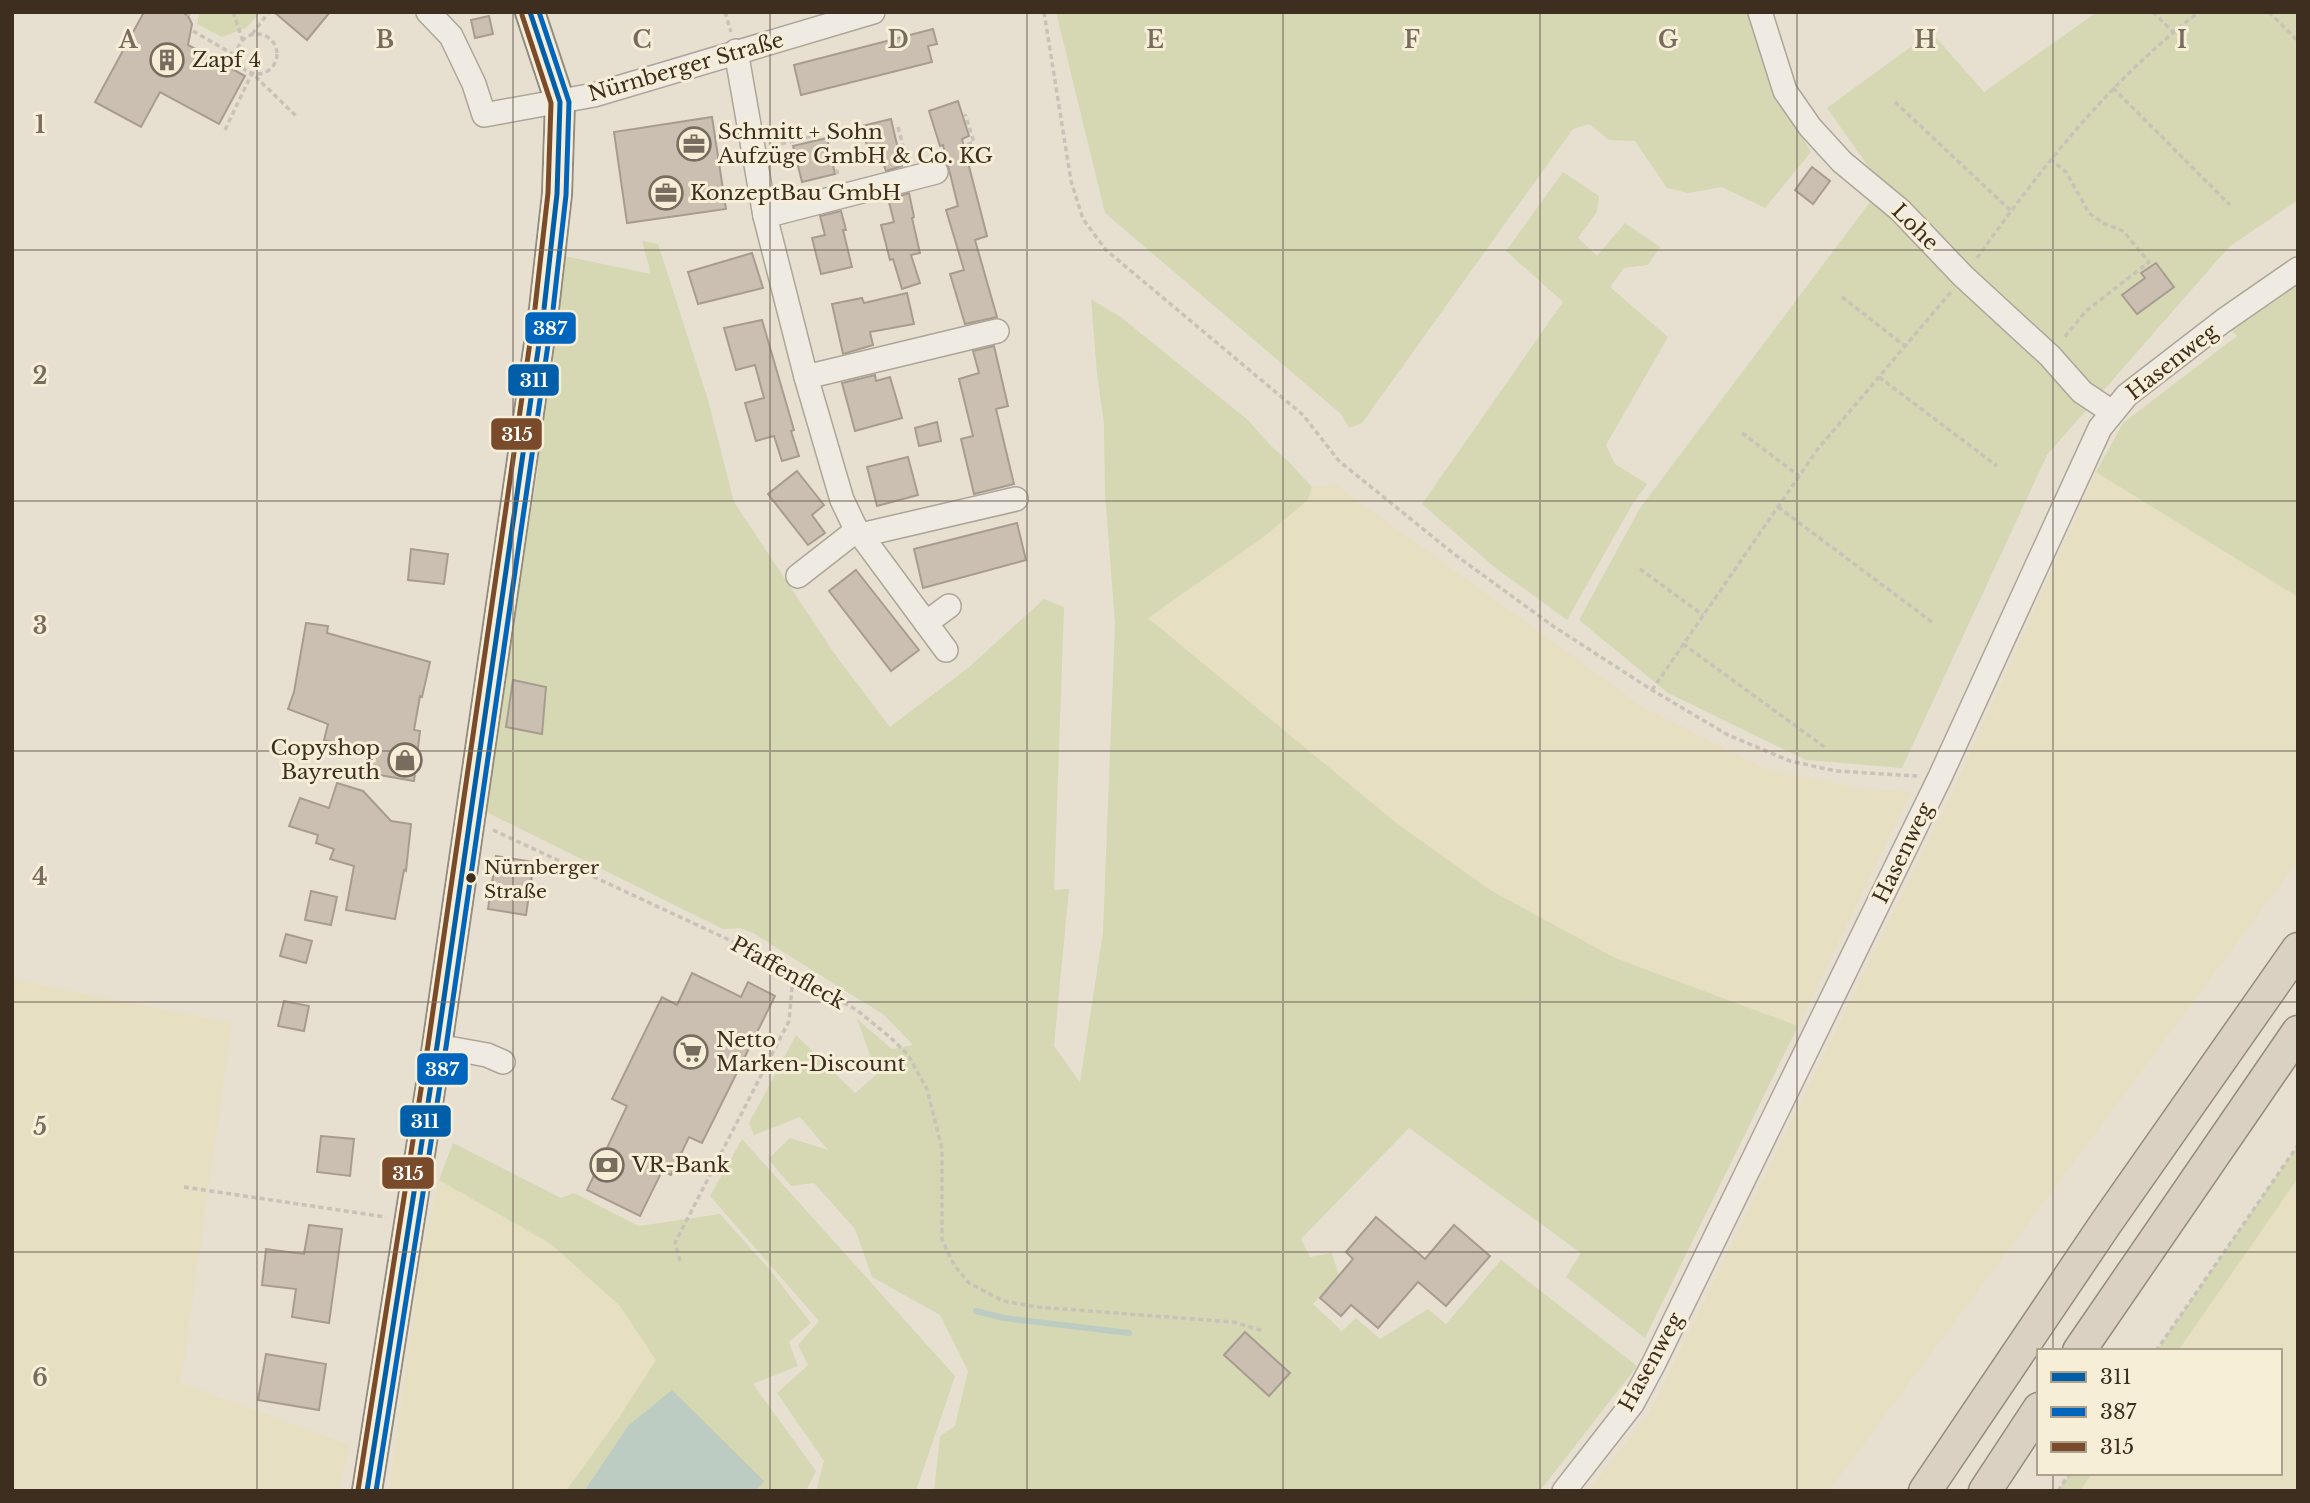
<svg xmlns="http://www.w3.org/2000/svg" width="2310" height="1503" viewBox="0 0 2310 1503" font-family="'Libre Baskerville',serif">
<rect width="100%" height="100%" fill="#e7e0d1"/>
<g fill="#e6dfc2">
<polygon points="2096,472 2298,597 2298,861 1829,1491 1588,1491 1650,1412 1958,780"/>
<polygon points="1335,484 1643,707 1766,769 1864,789 1911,792 1798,1026 1615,958 1490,890 1395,822 1147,618 1175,601 1308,500 1312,487"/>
<polygon points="12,979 232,1023 181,1383 350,1445 339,1491 12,1491"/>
<polygon points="2298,1178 2298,1491 2080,1491 2092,1473 2280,1473 2280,1351 2178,1351"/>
<polygon points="439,1180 551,1244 620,1306 657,1360 618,1419 566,1491 389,1491 421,1257"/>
</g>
<g fill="#d6d7b3">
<polygon points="200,12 261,12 246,28 222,37 197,24"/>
<polygon points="1056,12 1755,12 1772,88 1811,152 1765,208 1722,187 1688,193 1667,188 1635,141 1609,140 1589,124 1573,129 1362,423 1349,428 1341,414 1105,213"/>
<polygon points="2097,12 2298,12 2298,200 2229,247 2047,455 1902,768 1806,760 1668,693 1579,620 1640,508 1882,186 1827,108 1931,32 1984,92"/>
<polygon points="1563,172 1599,196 1597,212 1578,238 1597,256 1625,223 1660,247 1648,265 1624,268 1610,287 1668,337 1606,445 1615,464 1647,484 1632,505 1567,620 1493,566 1422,504 1563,302 1506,251"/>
<polygon points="642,241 658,244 708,400 734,502 834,653 890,727 968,668 1044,599 1064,607 1054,890 1069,889 1054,1046 1080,1082 1103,932 1115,623 1105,494 1104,424 1097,374 1091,299 1122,318 1248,420 1270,445 1290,463 1312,487 1308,500 1262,538 1148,618 1395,822 1490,890 1615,958 1798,1026 1645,1338 1566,1277 1581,1253 1409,1128 1301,1239 1310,1257 1332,1253 1339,1276 1313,1304 1342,1331 1356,1318 1380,1339 1428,1309 1446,1324 1501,1260 1637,1366 1540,1491 934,1491 940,1436 955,1426 968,1371 940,1315 872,1277 855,1229 814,1183 791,1186 768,1159 790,1138 828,1150 800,1117 754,1135 749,1123 796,1035 855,1093 877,1074 857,1019 892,1049 913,1045 884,1015 753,933 740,928 723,929 482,810 537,475 559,255 651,274"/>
<polygon points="2298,269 2298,597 2096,472 2123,423 2237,336 2223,321"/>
<polygon points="742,1139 955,1376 916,1491 816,1491 824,1461 777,1393 808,1365 798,1345 819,1321 710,1196"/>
<polygon points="453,1143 561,1198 574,1193 639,1226 720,1214 769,1269 811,1323 789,1342 798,1366 753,1384 816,1471 806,1491 756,1491 763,1481 628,1426 584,1491 566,1491 618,1419 656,1360 620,1306 551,1244 439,1180"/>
<polygon points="2298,1145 2298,1178 2178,1351 2156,1351"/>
<polygon points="2070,1473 2092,1473 2080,1491 2058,1491"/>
</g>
<polygon fill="#bcccc2" points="672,1390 764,1481 756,1491 584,1491 628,1426"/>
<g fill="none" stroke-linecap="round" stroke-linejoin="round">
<polyline stroke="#bcccc2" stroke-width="6" points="976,1311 1004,1318 1129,1333"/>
</g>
<g fill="#cbbfb2" stroke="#a89c90" stroke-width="2">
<polygon points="144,12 182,12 188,16 192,24 188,45 245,76 219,124 160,92 141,127 95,102"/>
<polygon points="274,12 330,12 307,40"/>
<polygon points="489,16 493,34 475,38 471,20"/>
<polygon points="933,29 937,44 928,46 932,62 801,95 794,65"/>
<polygon points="958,101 969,136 962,139 987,236 975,240 997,317 965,324 950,274 964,270 946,210 958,206 943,145 940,146 929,111"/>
<polygon points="712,117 726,209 627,223 614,132"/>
<polygon points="891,119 902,166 886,171 882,159 871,162 862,126"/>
<polygon points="827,138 835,174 802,182 793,146"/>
<polygon points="1812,167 1830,181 1813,204 1795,190"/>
<polygon points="909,193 914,217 912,218 920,253 911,255 920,283 902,289 893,259 890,260 881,225 894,222 889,202 894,200 893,198"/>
<polygon points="841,211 846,230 843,230 852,267 821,274 812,238 825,235 820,216"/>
<polygon points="752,253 763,288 698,304 688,272"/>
<polygon points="2156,263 2174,287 2137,314 2122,295 2145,278 2141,273"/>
<polygon points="907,293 914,324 870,332 873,345 843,354 832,304 862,298 864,303"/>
<polygon points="762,320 794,430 791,431 799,456 782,461 774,436 756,441 745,403 764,398 755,365 736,370 724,328"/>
<polygon points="994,346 1008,406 996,409 1014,484 974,494 961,439 973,436 959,379 979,373 973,351"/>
<polygon points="875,375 876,381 890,377 902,418 855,431 842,383"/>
<polygon points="937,422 941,441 919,446 915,428"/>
<polygon points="908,457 918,495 877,506 867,467"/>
<polygon points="797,471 824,505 812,515 825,533 808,545 768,494"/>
<polygon points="1017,523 1026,560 923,588 914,549"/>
<polygon points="411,549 448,554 444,584 408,580"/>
<polygon points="856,570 919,650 891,671 829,591"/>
<polygon points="306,623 328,626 327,633 430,662 422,697 420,696 414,730 420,731 414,781 362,772 366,752 324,740 328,724 288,709 294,692"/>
<polygon points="513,680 546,687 542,734 506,727"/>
<polygon points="337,783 363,791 391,821 411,824 406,871 404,870 395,919 346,910 354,866 330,859 334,849 316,843 318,835 289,826 300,798 329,808"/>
<polygon points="496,856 534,862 526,915 488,909"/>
<polygon points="311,891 337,897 331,925 305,920"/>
<polygon points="286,934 312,941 306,963 280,956"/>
<polygon points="692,973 741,997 748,982 775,996 702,1143 689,1137 671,1175 662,1171 640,1216 587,1190 627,1106 612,1099 662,997 677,1005"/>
<polygon points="284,1001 309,1006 304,1031 278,1026"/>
<polygon points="321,1136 354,1139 350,1176 317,1172"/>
<polygon points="1376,1217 1425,1259 1454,1225 1490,1256 1446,1306 1418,1282 1378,1328 1351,1305 1341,1316 1320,1298 1353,1259 1346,1252"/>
<polygon points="309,1225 342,1229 329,1323 292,1317 296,1289 262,1285 266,1249 304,1254"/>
<polygon points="1245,1332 1290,1373 1269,1396 1224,1355"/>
<polygon points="266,1354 326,1364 319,1410 258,1400"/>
</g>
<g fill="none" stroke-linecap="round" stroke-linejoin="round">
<defs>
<g id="minor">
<polyline points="428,12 451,36 474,84 484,115 594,95 873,12"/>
<polyline points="1760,12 1785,91 1810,127 1842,162 1900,210 1963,276 2050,356 2082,392 2112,412"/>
<polyline points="736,51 765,216 806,377 842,500 855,527 946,650"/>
<polyline points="765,216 936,172"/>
<polyline points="806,377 997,331"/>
<polyline points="861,535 1016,499"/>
<polyline points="798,576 857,530"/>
<polyline points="926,623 949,606"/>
<polyline points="437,1046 487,1055 503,1062"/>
<polyline points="1564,1491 1632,1404 1654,1363 1940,777 2100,428 2127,395 2223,321 2298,269"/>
</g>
<polyline id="major" points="367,1491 437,1046 544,309 557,194 560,102 530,12"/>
<g id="highway">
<polyline points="2079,1351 2298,1032"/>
<polyline points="1925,1491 2106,1223 2298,949"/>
<polyline points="1985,1491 2039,1409"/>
</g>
</defs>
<use href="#minor" stroke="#ada599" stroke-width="26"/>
<use href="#major" stroke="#928b80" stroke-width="32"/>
<use href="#highway" stroke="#928b80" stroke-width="35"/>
<g stroke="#c8c2b9" stroke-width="3.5" stroke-dasharray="5 3.5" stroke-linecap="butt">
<polyline points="233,12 243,41"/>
<polyline points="725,12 731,32"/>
<polyline points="1044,12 1071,181 1083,219 1106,250 1303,415 1339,461 1454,554 1553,626 1652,690 1728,735 1790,761 1836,771 1917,776"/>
<polyline points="2153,12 2173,32"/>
<polyline points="2269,12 2298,41"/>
<polyline points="188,16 190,12"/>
<polyline points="193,31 236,56"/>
<polyline points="252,34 269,12"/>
<circle cx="257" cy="54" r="20"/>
<polyline points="2113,88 2230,205"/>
<polyline points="1895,102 2011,211"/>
<polyline points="898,127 906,157"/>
<polyline points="225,130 252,73 296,116"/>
<polyline points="773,146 816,135"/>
<polyline points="943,152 974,142 965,114"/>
<polyline points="2050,159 2066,172 2089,213 2103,223 2123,231 2149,262 2086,311 2063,339"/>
<polyline points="835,161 838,177"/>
<path d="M1977,258c65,-91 132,-177 222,-246"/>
<polyline points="1842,297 1905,346"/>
<polyline points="1879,377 1997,466"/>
<polyline points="1742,433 1799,476"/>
<polyline points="1778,507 1932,622"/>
<polyline points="1640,569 1703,615"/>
<polyline points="1683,644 1826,748"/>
<polyline points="1652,690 1817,450 1951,292"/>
<polyline points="493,830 768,958 858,1011 891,1038 908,1055 927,1089 942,1149 942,1240 954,1265 969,1283 1003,1301 1037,1307 1233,1322 1264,1331"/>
<polyline points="184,1187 386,1217"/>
<polyline points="680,1261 675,1243 789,1021 792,987 786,968"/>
<polyline points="2156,1351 2298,1145"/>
<polyline points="2058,1491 2070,1473"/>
</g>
<use href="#minor" stroke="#efebe3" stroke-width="23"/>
<use href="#major" stroke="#e6e1d4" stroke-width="28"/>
<use href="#highway" stroke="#dad1c2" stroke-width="32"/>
<defs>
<polyline id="bus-1" points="367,1491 437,1046 544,309 557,194 560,102 530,12"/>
<polyline id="bus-2" points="376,1491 446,1047 553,310 566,195 569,102 539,12"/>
<polyline id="bus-3" points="358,1490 428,1045 535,308 548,193 551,103 522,15"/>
</defs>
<use href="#bus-1" stroke="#f7eed8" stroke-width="10"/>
<use href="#bus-2" stroke="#f7eed8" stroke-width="10"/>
<use href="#bus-3" stroke="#f7eed8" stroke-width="10"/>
<use href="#bus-1" stroke="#005fa8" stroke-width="5"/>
<use href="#bus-2" stroke="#0065bd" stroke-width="5"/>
<use href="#bus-3" stroke="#7a4b2a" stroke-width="5"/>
</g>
<path fill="none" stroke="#786c5e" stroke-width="2" stroke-opacity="0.55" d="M257,12v1479M513,12v1479M770,12v1479M1027,12v1479M1283,12v1479M1540,12v1479M1797,12v1479M2053,12v1339M12,250h2286M12,501h2286M12,751h2286M12,1002h2286M12,1252h2286M2053,1473v18"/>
<defs>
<symbol id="building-ring" viewBox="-11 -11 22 22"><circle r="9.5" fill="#f7eed8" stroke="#786c5e" stroke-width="1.5"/><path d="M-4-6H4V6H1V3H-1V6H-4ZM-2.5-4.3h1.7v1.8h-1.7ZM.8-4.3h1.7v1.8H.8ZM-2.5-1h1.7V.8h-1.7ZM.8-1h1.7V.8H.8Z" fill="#786c5e"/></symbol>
<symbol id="office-ring" viewBox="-11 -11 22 22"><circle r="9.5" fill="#f7eed8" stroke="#786c5e" stroke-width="1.5"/><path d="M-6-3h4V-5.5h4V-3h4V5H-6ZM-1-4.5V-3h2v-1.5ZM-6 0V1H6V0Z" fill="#786c5e"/></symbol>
<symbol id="shop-ring" viewBox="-11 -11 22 22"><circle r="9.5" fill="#f7eed8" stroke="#786c5e" stroke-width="1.5"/><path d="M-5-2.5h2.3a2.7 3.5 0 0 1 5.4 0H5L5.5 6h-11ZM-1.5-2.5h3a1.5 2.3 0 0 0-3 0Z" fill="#786c5e"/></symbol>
<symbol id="supermarket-ring" viewBox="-11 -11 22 22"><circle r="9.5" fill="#f7eed8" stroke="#786c5e" stroke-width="1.5"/><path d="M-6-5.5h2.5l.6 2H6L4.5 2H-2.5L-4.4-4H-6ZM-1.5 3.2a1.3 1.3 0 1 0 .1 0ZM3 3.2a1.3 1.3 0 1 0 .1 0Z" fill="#786c5e"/></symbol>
<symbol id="bank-ring" viewBox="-11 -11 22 22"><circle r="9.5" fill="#f7eed8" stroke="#786c5e" stroke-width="1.5"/><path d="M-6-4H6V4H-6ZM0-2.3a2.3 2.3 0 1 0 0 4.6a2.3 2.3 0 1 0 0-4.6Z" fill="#786c5e"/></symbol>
</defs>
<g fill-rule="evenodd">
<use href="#building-ring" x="148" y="41" width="38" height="38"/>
<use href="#office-ring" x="675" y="125" width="38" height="38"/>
<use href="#office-ring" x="647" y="174" width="38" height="38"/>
<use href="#shop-ring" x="386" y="741" width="38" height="38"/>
<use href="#supermarket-ring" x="672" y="1033" width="38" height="38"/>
<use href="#bank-ring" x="588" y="1146" width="38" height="38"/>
</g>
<circle fill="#3d2e20" stroke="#f7eed8" stroke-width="2.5" cx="471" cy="878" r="6"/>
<g text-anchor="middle" stroke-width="6" stroke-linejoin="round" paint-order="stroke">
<g font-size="19" fill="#3d2e20" stroke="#f7eed8" text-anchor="start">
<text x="484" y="874">Nürnberger<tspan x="484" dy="24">Straße</tspan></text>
</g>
<g font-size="21" fill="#3d2e20" stroke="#f7eed8" text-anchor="start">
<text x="192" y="67">Zapf 4</text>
<text x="718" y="139">Schmitt + Sohn<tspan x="718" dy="24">Aufzüge GmbH &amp; Co. KG</tspan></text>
<text x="690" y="200">KonzeptBau GmbH</text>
<text x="380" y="755" text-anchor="end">Copyshop<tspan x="380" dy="24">Bayreuth</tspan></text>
<text x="716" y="1047">Netto<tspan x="716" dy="24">Marken-Discount</tspan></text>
<text x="632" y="1172">VR-Bank</text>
</g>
<g font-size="21" fill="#3d2e20" stroke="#f7eed8">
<text transform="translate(686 67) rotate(-16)" y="7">Nürnberger Straße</text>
<text transform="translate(1915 227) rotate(45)" y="7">Lohe</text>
<text transform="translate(2172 362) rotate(-38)" y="7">Hasenweg</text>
<text transform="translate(1903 853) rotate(-64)" y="7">Hasenweg</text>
<text transform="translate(788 973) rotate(29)" y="7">Pfaffenfleck</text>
<text transform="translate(1651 1362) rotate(-61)" y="7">Hasenweg</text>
</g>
</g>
<g font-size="23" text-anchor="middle" font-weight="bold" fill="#786c5e" stroke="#f7eed8" stroke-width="6" stroke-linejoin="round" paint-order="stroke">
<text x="128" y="48">A</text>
<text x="385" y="48">B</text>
<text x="642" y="48">C</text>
<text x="898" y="48">D</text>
<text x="1155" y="48">E</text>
<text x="1412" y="48">F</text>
<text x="1668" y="48">G</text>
<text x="1925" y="48">H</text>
<text x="2182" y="48">I</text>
<text x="40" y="133">1</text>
<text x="40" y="384">2</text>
<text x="40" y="634">3</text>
<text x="40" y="885">4</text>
<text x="40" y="1135">5</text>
<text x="40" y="1386">6</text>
</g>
<g stroke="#f7eed8" stroke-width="2.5">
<rect x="524" y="311" width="53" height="34" rx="7" fill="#0065bd"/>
<rect x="507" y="363" width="53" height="34" rx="7" fill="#005fa8"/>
<rect x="490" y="417" width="53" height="34" rx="7" fill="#7a4b2a"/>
<rect x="416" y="1052" width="53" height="34" rx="7" fill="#0065bd"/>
<rect x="399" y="1104" width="53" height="34" rx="7" fill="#005fa8"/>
<rect x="381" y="1156" width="54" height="34" rx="7" fill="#7a4b2a"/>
</g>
<g font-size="19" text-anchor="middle" font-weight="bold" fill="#fff">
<text x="550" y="335">387</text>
<text x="534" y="387">311</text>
<text x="517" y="441">315</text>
<text x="442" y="1076">387</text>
<text x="425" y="1128">311</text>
<text x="408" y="1180">315</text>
</g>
<rect width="2310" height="1503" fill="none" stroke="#3d2e20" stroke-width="28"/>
<rect x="2037" y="1349" width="245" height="126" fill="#f7eed8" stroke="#ada18e" stroke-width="2"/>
<rect x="2051" y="1372" width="35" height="10" fill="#005fa8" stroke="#ada18e" stroke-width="2"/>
<text x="2100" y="1384" font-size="21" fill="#3d2e20">311</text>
<rect x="2051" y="1407" width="35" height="10" fill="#0065bd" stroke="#ada18e" stroke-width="2"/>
<text x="2100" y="1419" font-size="21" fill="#3d2e20">387</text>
<rect x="2051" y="1442" width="35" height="10" fill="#7a4b2a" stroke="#ada18e" stroke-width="2"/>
<text x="2100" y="1454" font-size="21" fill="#3d2e20">315</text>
</svg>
